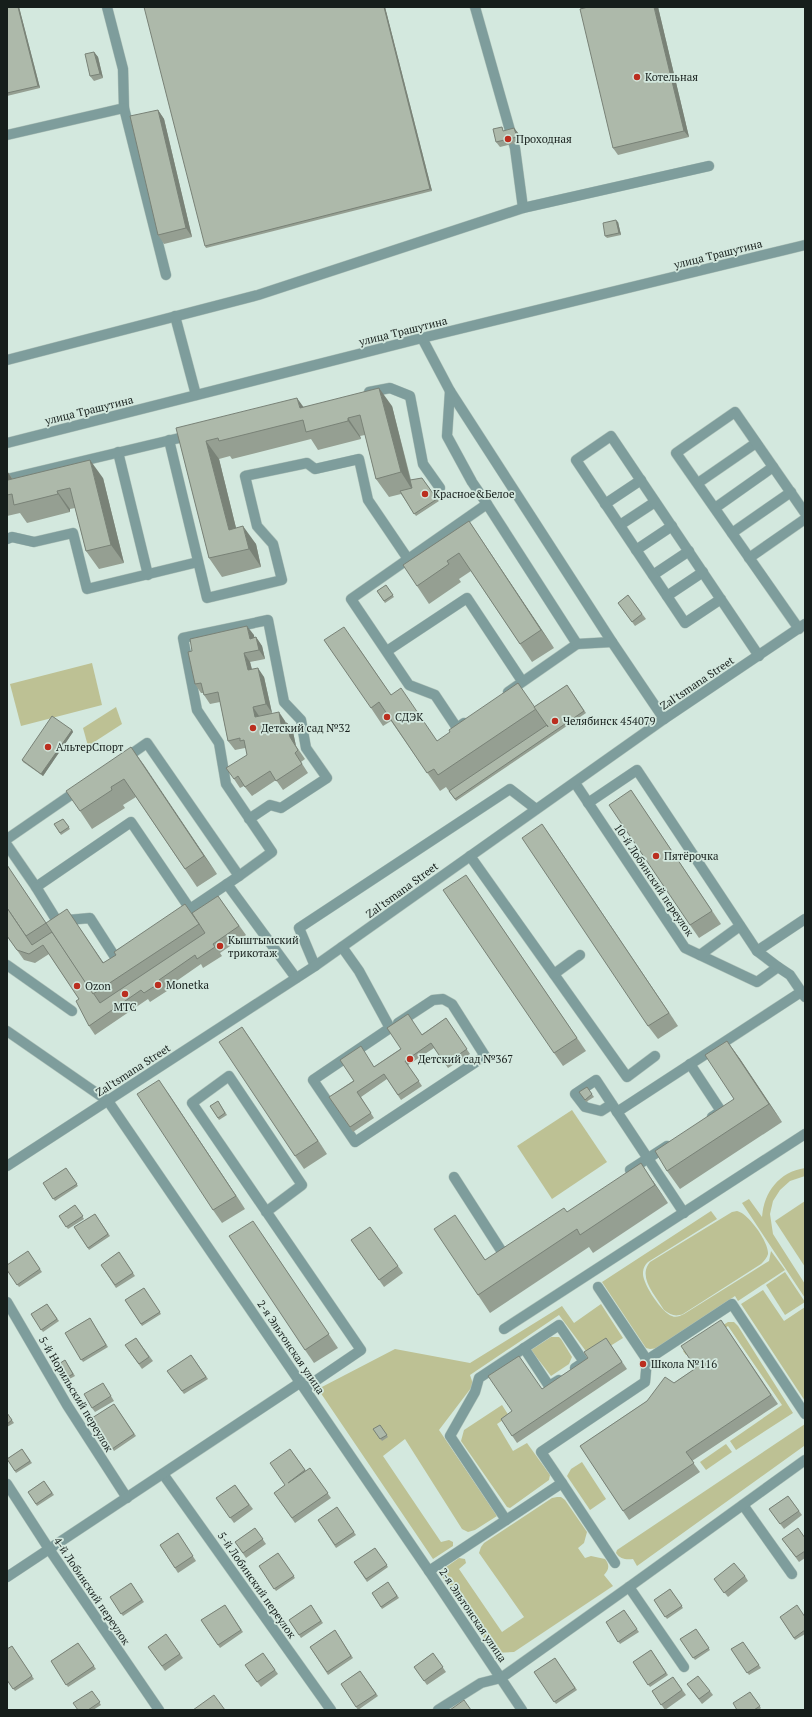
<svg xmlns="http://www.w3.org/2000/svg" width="812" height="1717" viewBox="0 0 812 1717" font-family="'PT Serif',serif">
<rect width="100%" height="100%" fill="#d3e8de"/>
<g fill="#bdc194">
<polygon points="92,663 102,705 21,726 10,684"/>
<polygon points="116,707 122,724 88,746 83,728"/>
<polygon points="572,1110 607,1162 552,1199 517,1146"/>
<path d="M805,1168v8l-15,5 -10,9 -7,11 -3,13 3,20 32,50v14l-63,-95 7,-4 13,18c2,-25 17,-45 43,-49z"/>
<polygon points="805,1201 805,1267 775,1221"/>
<path d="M711,1211l6,8 -69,43c-3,3 -5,6 -5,11 -1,10 19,40 29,43 4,2 8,0 12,-2l85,-53 2,-10 14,19 -47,31 -3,-5 -76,52 -9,1 -4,-1 -44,-66z"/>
<path d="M737,1211c11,2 32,31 31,43 -1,4 -4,7 -7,10l-78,50c-8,3 -12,1 -19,-4 -8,-14 -27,-33 -14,-48l82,-50z"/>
<polygon points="785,1272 805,1302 785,1315 766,1285"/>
<polygon points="763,1290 784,1321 805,1307 805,1401 741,1304"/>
<polygon points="601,1304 623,1338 591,1358 559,1315 470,1375 473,1384 471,1388 439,1430 497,1516 475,1530 468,1532 462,1529 405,1439 383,1456 441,1542 449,1540 453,1542 453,1546 433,1559 318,1389 395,1349 470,1363 562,1306 574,1323"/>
<polygon points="728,1322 734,1322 738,1326 793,1413 736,1450 730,1441 782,1405 728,1326 686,1355 683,1351"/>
<polygon points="551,1337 559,1337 561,1339 572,1357 569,1364 551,1376 531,1350"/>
<polygon points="502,1405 509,1416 497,1424 513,1451 527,1443 550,1475 549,1480 510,1508 507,1507 461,1441 464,1430"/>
<path d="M805,1424l-1,22 -167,120 -4,-7c-7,1 -13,0 -17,-6l1,-3z"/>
<polygon points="726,1444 732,1452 706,1470 700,1462"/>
<polygon points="582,1462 606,1499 590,1510 567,1476 571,1469"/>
<path d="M557,1497h4l4,3 22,32 -3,11 -6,5 7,10 6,-2 14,3c5,6 4,11 -1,16l9,11 -99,66 -20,1 -55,-81 20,-14 6,1 1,4 -7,6 43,63 22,-15 -45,-64 2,-6 3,-4 68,-45z"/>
</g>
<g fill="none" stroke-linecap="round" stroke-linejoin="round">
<defs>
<g id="minor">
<polyline points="107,7 123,69 124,108"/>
<polyline points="475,7 515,148 523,208"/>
<polyline points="7,135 124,108 166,275"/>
<polyline points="175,316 196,395"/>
<polyline points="422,338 450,391 612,642 664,719"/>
<polyline points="7,360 258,295 523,208 709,166"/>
<polyline points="450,391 447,436 472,482 487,504"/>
<polyline points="369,392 390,388 410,396 423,464 440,488"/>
<polyline points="169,440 207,598 282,580 273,544 257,526 245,476 307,463 315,469 359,459 368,500 408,559"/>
<polyline points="7,443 422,338 805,245"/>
<polyline points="118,452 148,575"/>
<polyline points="7,479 192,435"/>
<polyline points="698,483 756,443"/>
<polyline points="605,504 641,480"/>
<polyline points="715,508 773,467"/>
<polyline points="620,525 655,502"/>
<polyline points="732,533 791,492"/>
<polyline points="7,539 12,537 34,542 73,533 87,589 198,562"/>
<polyline points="636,550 672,526"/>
<polyline points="749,558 805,519"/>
<polyline points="653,575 689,551"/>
<polyline points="667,596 703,572"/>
<path d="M721,599l-36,24 -109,-163 35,-24c49,73 99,147 148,220"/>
<polyline points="799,629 676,453 735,412 805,513"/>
<polyline points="387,651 467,598 522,681"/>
<polyline points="508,692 577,644 612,642"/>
<polyline points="464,723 457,728 435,695 409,685 351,599 487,504 577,644"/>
<polyline points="575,783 685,948 757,982 778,967 790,975 805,997"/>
<polyline points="588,803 637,770 757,951 778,967"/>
<polyline points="7,839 81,788"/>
<polyline points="7,845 36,887 131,822 190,909 239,876 147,743 124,759"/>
<polyline points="470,856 627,1077 655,1056"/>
<polyline points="239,876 272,852 226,784 219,743 197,710 183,638 268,620 284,702 301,720 306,748 327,778 281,808 270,805 249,819"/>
<polyline points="227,884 296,978"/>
<polyline points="36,887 57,921 90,918 115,957 125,951"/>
<polyline points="342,947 359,971 390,1028 313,1080 355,1142 485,1056 452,1004 443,999 433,1000 398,1023"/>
<polyline points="757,951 805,919"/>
<polyline points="700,955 740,926"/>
<polyline points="7,965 72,1011"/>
<polyline points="315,966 299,928 510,789 536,809"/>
<polyline points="554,974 580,955"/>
<polyline points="7,1031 108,1101 429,1571 522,1710"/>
<polyline points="690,1064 721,1111 712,1117"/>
<polyline points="612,1104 601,1111 585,1107 575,1094 596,1080 684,1213"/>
<polyline points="617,1112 801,992"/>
<polyline points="7,1166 315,966 664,719 805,624"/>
<polyline points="630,1170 667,1146"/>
<polyline points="454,1177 504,1255 509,1251"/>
<polyline points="266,1212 302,1185 229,1076 192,1103 361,1350 305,1388"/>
<polyline points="7,1302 67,1405 127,1498"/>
<polyline points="504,1329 805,1134"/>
<polyline points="524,1348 549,1386 559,1380"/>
<polyline points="647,1360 732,1304 805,1414"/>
<polyline points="163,1474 331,1710"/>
<polyline points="562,1483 541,1452 645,1382 647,1360 598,1287"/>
<polyline points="7,1484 49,1549 159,1710"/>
<polyline points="743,1505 792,1574"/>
<polyline points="506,1520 450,1436 475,1392 479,1378 559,1325 584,1362 575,1368"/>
<polyline points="429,1571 562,1483 615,1563"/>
<polyline points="7,1577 301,1382"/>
<polyline points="629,1587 684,1667"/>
<polyline points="438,1710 481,1683 501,1678 629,1587 805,1460"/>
</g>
</defs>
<use href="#minor" stroke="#b1c4bb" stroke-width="11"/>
<use href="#minor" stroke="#7e9d9c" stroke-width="10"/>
</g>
<g fill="#959f92">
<polygon points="7,7 19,7 40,88 7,96"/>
<polygon points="385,7 432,191 206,248 205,246"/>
<polygon points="658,7 689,137 618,155 613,148"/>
<polygon points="94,52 98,57 103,78 94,81 90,76"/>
<polygon points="158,110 164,119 192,237 164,244 158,235"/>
<polygon points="514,128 518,133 520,142 500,147 496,142 505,131"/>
<polygon points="618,222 621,235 607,238 605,236"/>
<polygon points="392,406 411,480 422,478 439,501 416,516 401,494 389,497 376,479 365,435 360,436 361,439 318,450 311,439 232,459 230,456 219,459 236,528 256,544 261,567 222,577 209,558 176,428 303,407"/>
<polygon points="7,471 13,479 103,478 124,563 99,569 86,551 75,508 70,509 70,512 27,523 20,513 7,516"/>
<polygon points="469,521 554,648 532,662 471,571 459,579 461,582 429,604 417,586"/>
<polygon points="386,585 394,597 385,603 377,591"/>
<polygon points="628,595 646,619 635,626 618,603"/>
<polygon points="254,635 254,638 256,637 262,646 265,659 250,662 252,669 264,677 272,713 285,721 286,723 287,723 293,732 296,746 305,759 301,762 308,773 283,790 276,780 252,796 244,786 240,788 234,779 247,755 246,749 245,748 235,750 228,741 220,702 210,704 204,695 203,693 201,693 195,684 192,651"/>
<polygon points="357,645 391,695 437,741 534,707 567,685 586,713 456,801 446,787 440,791 391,721 383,726 371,708"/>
<polygon points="72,730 73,732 43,776 23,762 22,760"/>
<polygon points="131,747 217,874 197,887 136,797 123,805 125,808 92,829 80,811"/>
<polygon points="631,790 721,924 699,938 690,925"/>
<polygon points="63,819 70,829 61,835 54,824"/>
<polygon points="542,824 678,1026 658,1039 648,1026"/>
<polygon points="7,865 46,923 79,927 103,963 192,914 218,896 246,935 220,953 222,956 203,968 201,964 165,989 167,991 150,1002 148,999 95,1035 89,1026 79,999 49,954 35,963 24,960 7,936"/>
<polygon points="466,875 586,1051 563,1066 554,1053"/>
<polygon points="446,1018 470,1054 448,1068 434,1048 408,1065 422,1086 401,1100 387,1079 361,1097 374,1118 353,1132 329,1097"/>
<polygon points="242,1027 327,1154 304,1169 295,1156"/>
<polygon points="727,1041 740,1059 782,1122 680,1189 667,1171 734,1099"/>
<polygon points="587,1087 594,1097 586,1102 579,1092"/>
<polygon points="168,1093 245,1209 222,1223 213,1210"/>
<polygon points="218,1101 227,1115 219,1120 210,1106"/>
<polygon points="66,1168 78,1186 55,1201 43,1183"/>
<polygon points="653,1181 668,1203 593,1253 589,1247 490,1313 478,1295 467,1233 485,1260 567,1212"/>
<polygon points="75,1205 84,1219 68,1229 59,1216"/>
<polygon points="95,1214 110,1236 89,1250 74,1227"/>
<polygon points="370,1227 403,1273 384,1287 351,1240"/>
<polygon points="262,1234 338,1348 314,1363 305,1350"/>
<polygon points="28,1251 42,1272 19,1287 7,1270"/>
<polygon points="119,1252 135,1276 116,1288 101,1265"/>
<polygon points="144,1288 161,1314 142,1326 125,1300"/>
<polygon points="47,1304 59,1321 43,1332 31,1314"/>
<polygon points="90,1318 108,1347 83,1362 65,1333"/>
<polygon points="721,1320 778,1404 692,1461 700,1472 629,1520 580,1446 696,1368"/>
<polygon points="136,1338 153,1361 142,1369 125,1345"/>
<polygon points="606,1338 627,1369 517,1443 501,1419 512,1411 542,1389 588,1358"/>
<polygon points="191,1355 208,1379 184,1394 167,1371"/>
<polygon points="65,1360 75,1376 64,1382 54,1367"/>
<polygon points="103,1383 114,1401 95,1412 92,1408"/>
<polygon points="114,1404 136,1436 114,1451 92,1418"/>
<polygon points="7,1413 14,1423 7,1427"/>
<polygon points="380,1425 388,1437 382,1441 373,1429"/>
<polygon points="22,1449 32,1463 16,1473 7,1459"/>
<polygon points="290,1449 306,1471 310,1468 331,1498 295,1523 274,1493 285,1485"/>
<polygon points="44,1481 54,1495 37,1506 28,1492"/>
<polygon points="235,1485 253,1509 234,1523 216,1498"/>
<polygon points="788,1496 802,1515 784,1529 769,1509"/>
<polygon points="337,1507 356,1535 336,1548 318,1520"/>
<polygon points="255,1528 266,1544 246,1558 235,1542"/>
<polygon points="178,1533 196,1561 178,1573 160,1545"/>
<polygon points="805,1538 805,1558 799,1562 782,1539"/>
<polygon points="375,1548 388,1567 367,1582 354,1562"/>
<polygon points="278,1553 295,1578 276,1591 259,1566"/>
<polygon points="745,1576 748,1581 728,1597 714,1579"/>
<polygon points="388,1582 399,1598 382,1609 372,1593"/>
<polygon points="131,1583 144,1602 123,1616 110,1597"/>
<polygon points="670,1589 683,1608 667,1619 654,1600"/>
<polygon points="225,1605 243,1632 220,1648 201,1620"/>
<polygon points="311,1605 323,1623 301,1638 289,1620"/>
<polygon points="624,1610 639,1632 620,1644 606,1622"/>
<polygon points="780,1617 805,1617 805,1634 795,1640"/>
<polygon points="696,1629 710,1650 695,1660 680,1639"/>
<polygon points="335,1630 353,1658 328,1675 310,1647"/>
<polygon points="166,1634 183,1658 165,1671 148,1647"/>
<polygon points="743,1642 761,1668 749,1675 731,1649"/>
<polygon points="78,1643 96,1669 68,1687 51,1661"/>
<polygon points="12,1646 34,1679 15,1691 7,1680"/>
<polygon points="651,1650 668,1675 650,1687 633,1662"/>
<polygon points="263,1653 278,1674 261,1687 245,1665"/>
<polygon points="433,1653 446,1672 427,1685 414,1667"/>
<polygon points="555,1658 577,1690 556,1704 534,1672"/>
<polygon points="360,1671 378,1696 358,1710 341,1684"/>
<polygon points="673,1677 686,1695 665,1710 652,1691"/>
<polygon points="687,1684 710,1691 713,1695 702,1704"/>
<polygon points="92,1691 101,1705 93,1710 78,1710"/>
<polygon points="750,1692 761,1708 759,1710 737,1710"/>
</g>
<g fill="#798277">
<polygon points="18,7 19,7 40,88 38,86"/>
<polygon points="384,7 385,7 432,191 430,189"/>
<polygon points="654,7 658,7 689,137 684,131"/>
<polygon points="94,52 98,57 103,78 100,74"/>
<polygon points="158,110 164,119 192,237 186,228"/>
<polygon points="514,128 518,133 520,142 517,137"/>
<polygon points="616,220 618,222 621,235 619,233"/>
<polygon points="379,388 392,406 413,491 401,472"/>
<polygon points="297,398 310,416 300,408"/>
<polygon points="348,418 360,436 361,439 348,421"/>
<polygon points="206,441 219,459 241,548 229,530"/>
<polygon points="90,460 103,478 124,563 111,545"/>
<polygon points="7,471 18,488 8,480 7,475"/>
<polygon points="57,491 70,509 70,512 58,494"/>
<polygon points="469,521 481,539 554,648 541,630"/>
<polygon points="243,526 256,544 261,567 249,549"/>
<polygon points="247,626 254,635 256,648 250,639"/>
<polygon points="256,637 262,646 265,659 259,650"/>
<polygon points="244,653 250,662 254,679 248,670"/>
<polygon points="258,668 264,677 272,713 266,704"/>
<polygon points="253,707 259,716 255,717"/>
<polygon points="279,712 285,721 288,733 281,724"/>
<polygon points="287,723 293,732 296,746 305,759 290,737"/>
<polygon points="72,730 73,732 43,776 41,774"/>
<polygon points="131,747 144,765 217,874 204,856"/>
<polygon points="542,824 551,837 678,1026 669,1013"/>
<polygon points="67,909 79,927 116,981 103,963"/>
<polygon points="242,1027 251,1040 327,1154 318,1141"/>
<polygon points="727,1041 740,1059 782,1122 769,1104"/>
<polygon points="159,1080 168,1093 245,1209 236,1196"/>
<polygon points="641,1163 653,1181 668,1203 655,1185"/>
</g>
<g fill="#adb9aa" stroke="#798277">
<polygon points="7,7 18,7 38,86 7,93"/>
<polygon points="144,7 384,7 430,189 205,246"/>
<polygon points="588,7 654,7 684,131 613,148 580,9"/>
<polygon points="94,52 100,74 90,76 85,54"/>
<polygon points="158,110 186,228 158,235 130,116"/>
<polygon points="502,127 503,131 514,128 517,137 496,142 493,129"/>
<polygon points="616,220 619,233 605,236 603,223"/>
<polygon points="379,388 401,472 376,479 360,415 348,418 348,421 306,432 303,420 219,441 218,438 206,441 229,530 243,526 249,549 209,558 176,428 297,398 300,408"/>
<polygon points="90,460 111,545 86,551 70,488 57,491 58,494 14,505 12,494 7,495 7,475 8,480"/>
<polygon points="422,478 437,499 414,514 400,491 412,488 410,480"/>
<polygon points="469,521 541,630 520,644 459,553 447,561 449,564 417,586 403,565"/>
<polygon points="386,585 393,595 384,601 377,591"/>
<polygon points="628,595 642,614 632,622 618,603"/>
<polygon points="247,626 250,639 256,637 259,650 244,653 248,670 258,668 266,704 253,707 255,717 279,712 281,724 287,723 290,737 298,750 295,753 302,764 276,781 270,771 245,787 238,776 234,779 226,768 247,755 244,740 240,741 240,738 228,741 218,692 204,695 201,683 195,684 188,652 192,651 190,639"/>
<polygon points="344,627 391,695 401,688 437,741 450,732 449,730 518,683 536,709 438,775 434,769 427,773 379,702 371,708 324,640"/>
<polygon points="567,685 584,711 455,799 449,791 547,725 548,727 534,707"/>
<polygon points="52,716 72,730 41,774 22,760"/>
<polygon points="131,747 204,856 185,869 124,779 111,787 112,790 80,811 66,791"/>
<polygon points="631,790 712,911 690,925 609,805"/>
<polygon points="63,819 69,827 60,833 54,824"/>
<polygon points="542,824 669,1013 648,1026 522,838"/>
<polygon points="7,865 46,923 26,936 7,908"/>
<polygon points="466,875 577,1038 554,1053 443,890"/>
<polygon points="218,896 239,926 213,944 215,947 197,959 195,955 159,980 161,982 144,993 141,990 89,1026 76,1001 79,999 43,945 29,954 17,950 7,936 7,908 32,945 52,932 100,1003 205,933 192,913"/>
<polygon points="185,904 199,924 93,994 46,923 67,909 103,963 116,955 114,952"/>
<polygon points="408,1014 422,1035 446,1018 467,1049 445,1064 431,1043 405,1061 419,1081 398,1095 384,1074 357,1092 371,1113 350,1127 329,1097 354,1081 340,1060 361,1046 374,1067 401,1049 387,1028"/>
<polygon points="242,1027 318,1141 295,1156 219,1042"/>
<polygon points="727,1041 769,1104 667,1171 655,1151 734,1099 705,1055"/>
<polygon points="159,1080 236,1196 213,1210 137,1094"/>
<polygon points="587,1087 592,1094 585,1100 579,1092"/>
<polygon points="218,1101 225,1113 218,1118 210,1106"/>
<polygon points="641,1163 655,1185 580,1235 577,1229 478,1295 434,1229 455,1215 485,1260 564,1208 567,1212"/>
<polygon points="66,1168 77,1184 53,1199 43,1183"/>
<polygon points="75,1205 83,1216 66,1227 59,1216"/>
<polygon points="95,1214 108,1234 88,1248 74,1227"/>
<polygon points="253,1221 329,1334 305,1350 229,1236"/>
<polygon points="370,1227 398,1266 379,1280 351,1240"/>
<polygon points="28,1251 40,1269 17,1285 7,1270 7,1265"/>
<polygon points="119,1252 133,1273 115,1285 101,1265"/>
<polygon points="144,1288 160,1312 141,1324 125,1300"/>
<polygon points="47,1304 57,1319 41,1330 31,1314"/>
<polygon points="90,1318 106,1345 81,1360 65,1333"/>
<polygon points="721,1320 771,1395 686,1452 694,1463 623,1511 580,1446 647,1401 665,1377 674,1383 696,1368 681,1346"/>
<polygon points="136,1338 149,1357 139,1364 125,1345"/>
<polygon points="606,1338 622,1362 512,1436 501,1419 512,1411 488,1376 519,1356 542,1389 588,1358 584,1352"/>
<polygon points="191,1355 206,1377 182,1391 167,1371"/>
<polygon points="65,1360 73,1374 62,1380 54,1367"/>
<polygon points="103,1383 111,1396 92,1408 84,1394"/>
<polygon points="114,1404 134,1434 112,1449 92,1418"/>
<polygon points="7,1413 12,1420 7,1424"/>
<polygon points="380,1425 387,1435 380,1439 373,1429"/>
<polygon points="22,1449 30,1461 15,1471 7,1459"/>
<polygon points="290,1449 305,1470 288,1483 310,1468 328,1493 292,1518 274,1493 285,1485 270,1463"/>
<polygon points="44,1481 52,1493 36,1504 28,1492"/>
<polygon points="235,1485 249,1505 230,1518 216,1498"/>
<polygon points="788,1496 799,1511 780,1524 769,1509"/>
<polygon points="337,1507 354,1532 335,1545 318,1520"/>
<polygon points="255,1528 263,1539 243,1553 235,1542"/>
<polygon points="798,1528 805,1538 805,1551 796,1557 782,1539"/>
<polygon points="178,1533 193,1556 175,1568 160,1545"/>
<polygon points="375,1548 387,1565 366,1579 354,1562"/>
<polygon points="278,1553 294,1576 274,1589 259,1566"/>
<polygon points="734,1563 745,1576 724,1593 714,1579"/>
<polygon points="388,1582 397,1596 381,1607 372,1593"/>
<polygon points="131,1583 142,1600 121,1614 110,1597"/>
<polygon points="670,1589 682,1606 665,1617 654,1600"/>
<polygon points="225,1605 241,1630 218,1645 201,1620"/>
<polygon points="311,1605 321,1621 299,1635 289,1620"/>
<polygon points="797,1605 805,1617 805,1630 794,1638 780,1617"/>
<polygon points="624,1610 637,1629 618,1642 606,1622"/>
<polygon points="696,1629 709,1648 693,1658 680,1639"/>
<polygon points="335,1630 351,1656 327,1672 310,1647"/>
<polygon points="166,1634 180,1654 162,1666 148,1647"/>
<polygon points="743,1642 759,1665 747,1673 731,1649"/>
<polygon points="78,1643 94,1666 66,1685 51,1661"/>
<polygon points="12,1646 32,1676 13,1689 7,1680 7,1649"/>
<polygon points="651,1650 666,1673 648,1685 633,1662"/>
<polygon points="263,1653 275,1670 257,1682 245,1665"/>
<polygon points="433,1653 443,1667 424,1681 414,1667"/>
<polygon points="555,1658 575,1688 554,1702 534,1672"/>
<polygon points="360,1671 376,1694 356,1707 341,1684"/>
<polygon points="698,1676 710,1691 699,1699 687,1684"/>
<polygon points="673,1677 682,1690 661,1705 652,1691"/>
<polygon points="92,1691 100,1702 88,1710 78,1710 73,1703"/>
<polygon points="750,1692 760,1706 754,1710 737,1710 733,1703"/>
<polygon points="214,1695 225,1710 193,1710"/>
<polygon points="464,1700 471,1710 450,1710"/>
</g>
<g fill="#bb2e1f" stroke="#d3e8de" stroke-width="1.5">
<circle cx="637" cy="77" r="4"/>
<circle cx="508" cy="139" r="4"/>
<circle cx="425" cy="494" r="4"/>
<circle cx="387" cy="717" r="4"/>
<circle cx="555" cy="721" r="4"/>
<circle cx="253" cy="728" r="4"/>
<circle cx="48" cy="747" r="4"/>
<circle cx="656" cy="856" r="4"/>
<circle cx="220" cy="946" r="4"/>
<circle cx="158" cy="985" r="4"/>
<circle cx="77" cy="986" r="4"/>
<circle cx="125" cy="994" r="4"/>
<circle cx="410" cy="1059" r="4"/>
<circle cx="643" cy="1364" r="4"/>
</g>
<g text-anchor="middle" stroke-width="3.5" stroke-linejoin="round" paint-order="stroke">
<g font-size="11" fill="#161e1b" stroke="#d3e8de" text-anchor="start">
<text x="645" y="81">Котельная</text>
<text x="516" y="143">Проходная</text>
<text x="433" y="498">Красное&amp;Белое</text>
<text x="395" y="721">СДЭК</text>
<text x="563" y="725">Челябинск 454079</text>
<text x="261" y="732">Детский сад №32</text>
<text x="56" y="751">АльтерСпорт</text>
<text x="664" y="860">Пятёрочка</text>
<text x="228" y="944">Кыштымский<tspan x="228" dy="13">трикотаж</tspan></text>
<text x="166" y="989">Monetka</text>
<text x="85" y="990">Ozon</text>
<text x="125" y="1011" text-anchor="middle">МТС</text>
<text x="418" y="1063">Детский сад №367</text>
<text x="651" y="1368">Школа №116</text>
</g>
<g font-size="11" fill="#161e1b" stroke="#d3e8de">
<text transform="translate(718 254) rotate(-14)" y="4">улица Трашутина</text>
<text transform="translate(403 331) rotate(-14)" y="4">улица Трашутина</text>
<text transform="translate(89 410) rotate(-14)" y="4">улица Трашутина</text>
<text transform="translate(697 683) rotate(-34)" y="4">Zal'tsmana Street</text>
<text transform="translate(654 880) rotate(56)" y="4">10-й Лобинский переулок</text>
<text transform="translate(402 890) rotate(-36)" y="4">Zal'tsmana Street</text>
<text transform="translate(133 1070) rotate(-33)" y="4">Zal'tsmana Street</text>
<text transform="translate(291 1347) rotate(56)" y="4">2-я Эльтонская улица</text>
<text transform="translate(76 1394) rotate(59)" y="4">5-й Норильский переулок</text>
<text transform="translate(257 1585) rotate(55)" y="4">5-й Лобинский переулок</text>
<text transform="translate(92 1591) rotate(56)" y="4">4-й Лобинский переулок</text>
<text transform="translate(473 1615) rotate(56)" y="4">2-я Эльтонская улица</text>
</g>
</g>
<rect width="812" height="1717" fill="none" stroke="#161e1b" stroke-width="16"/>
</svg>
